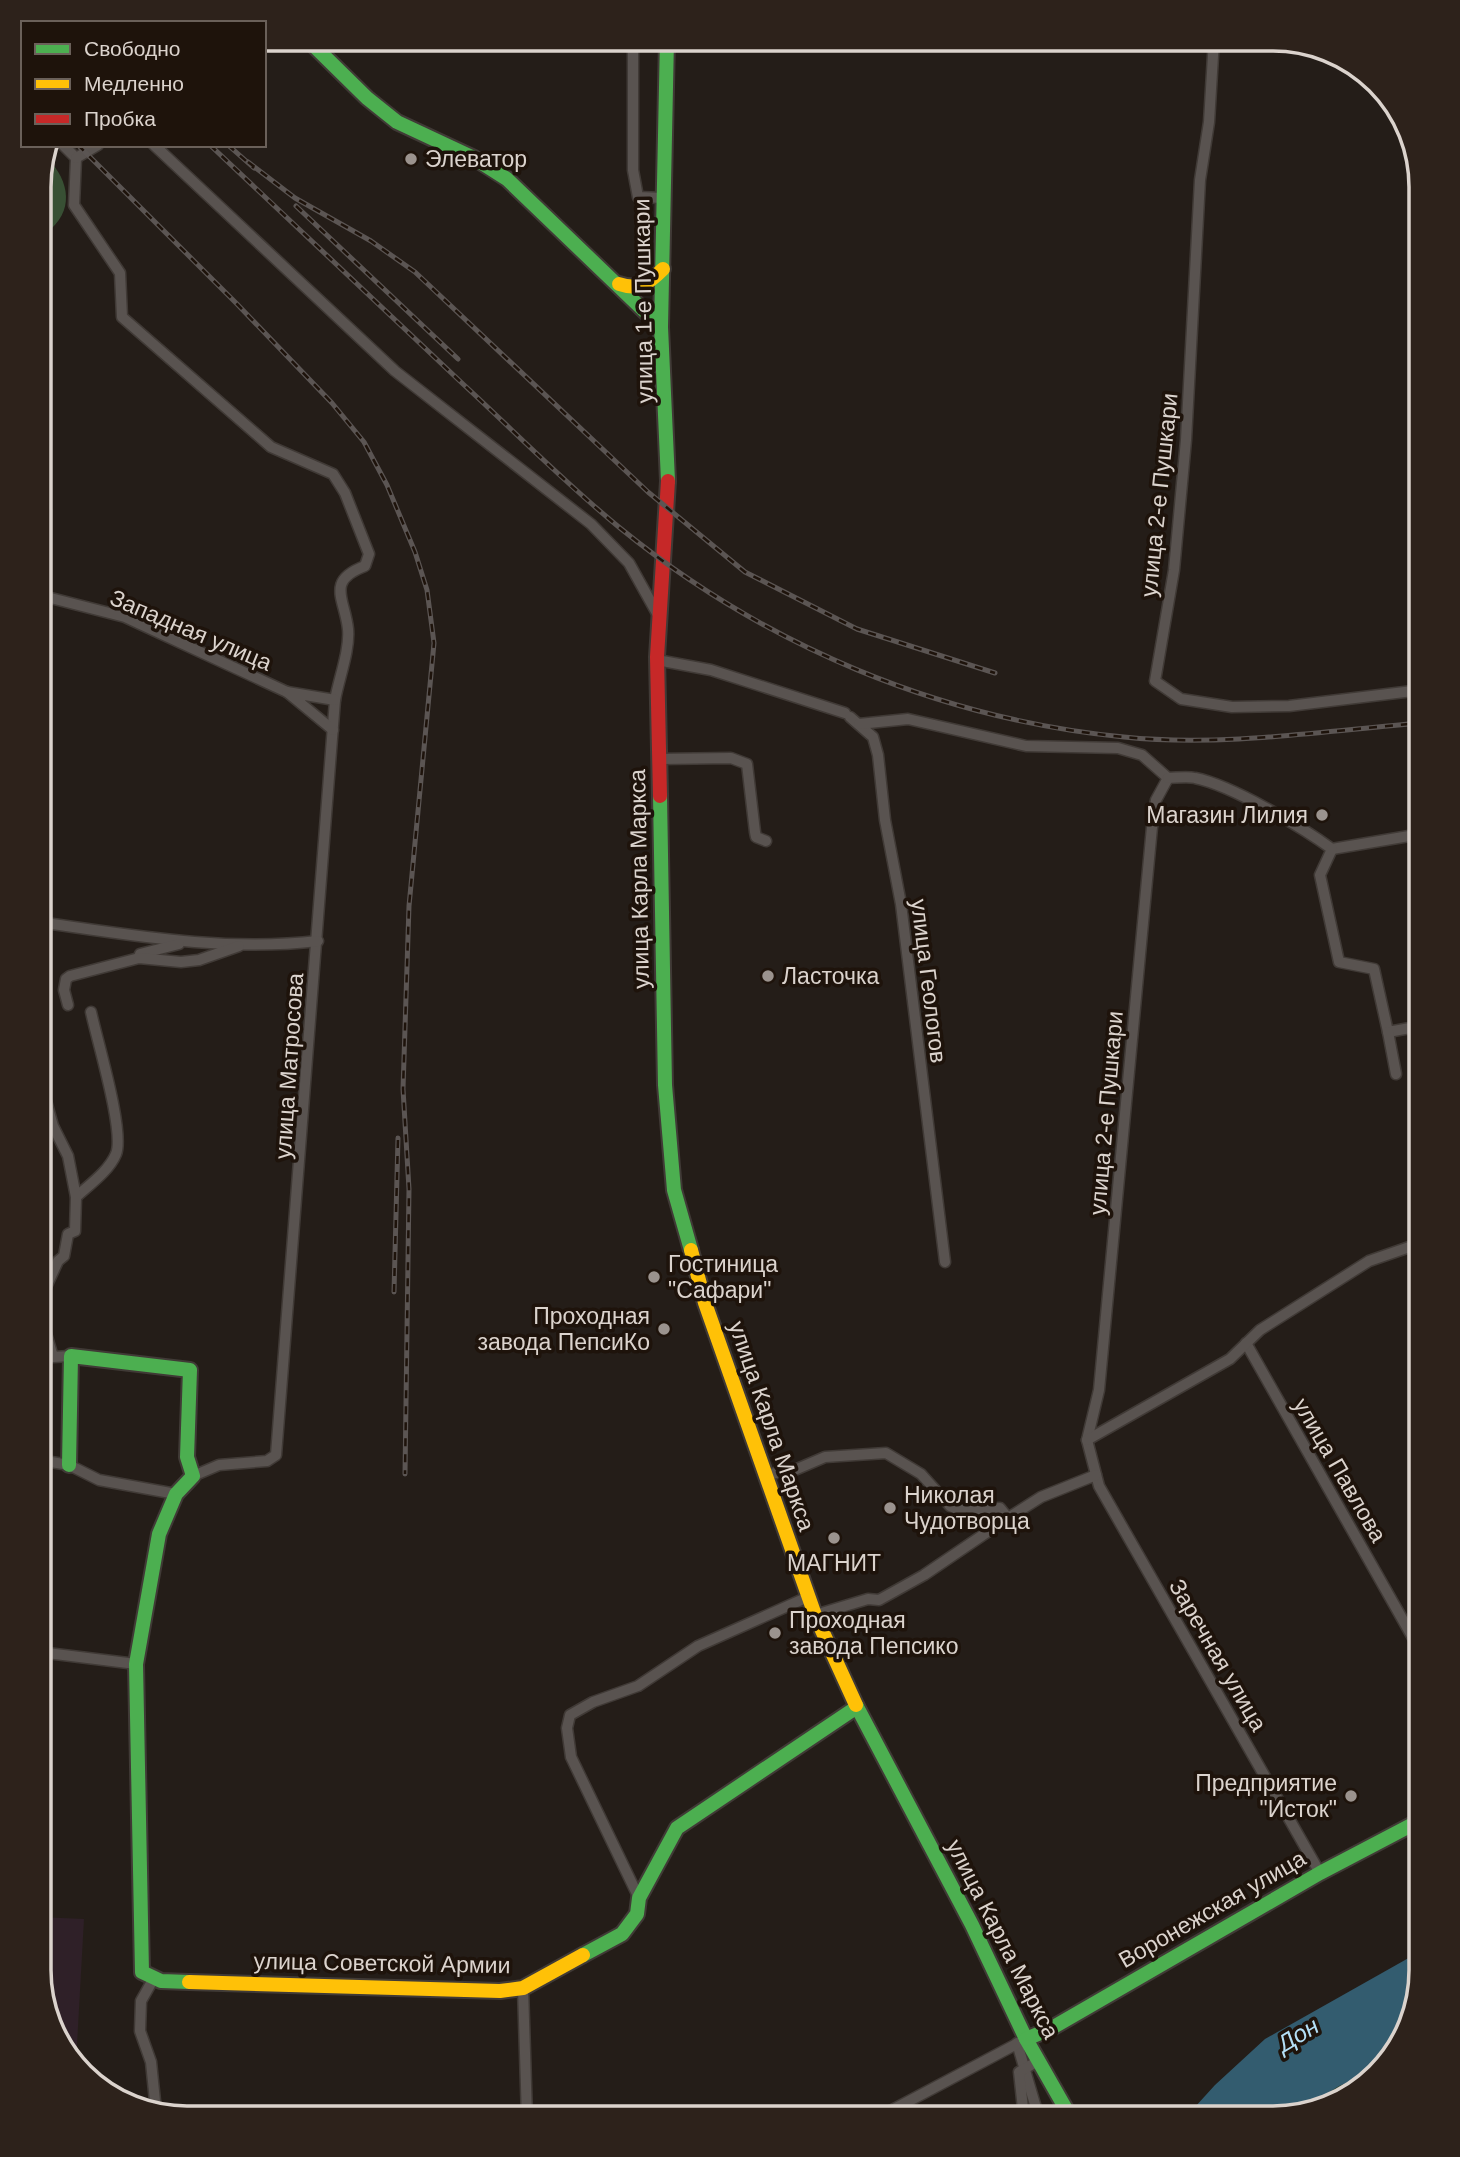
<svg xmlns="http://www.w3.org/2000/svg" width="1460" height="2157" viewBox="0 0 1460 2157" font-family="Helvetica,sans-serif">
<rect width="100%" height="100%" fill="#241d18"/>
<polygon fill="#2f2028" points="39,1917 84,1919 76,2063 58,2044 39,1970"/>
<g fill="#385034">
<path d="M44,155c23,21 32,51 7,74l-12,-10v-42z"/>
<polygon points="1375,2071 1347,2099 1296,2113 1339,2086"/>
</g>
<polygon fill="#335c6f" points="1421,1951 1421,1971 1401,2045 1375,2071 1339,2086 1296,2113 1274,2118 1185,2118 1215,2085 1265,2039"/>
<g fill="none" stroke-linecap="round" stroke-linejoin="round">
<defs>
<g id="street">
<polyline points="633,39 633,170 638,197 664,198"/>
<polyline points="1214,39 1209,122 1200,180 1186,440 1174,570 1155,681 1181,699 1232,707 1289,706 1421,690"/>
<path d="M63,145l13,13 -2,47 46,68 2,44 149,130 62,27 12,19 24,61 -4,12c-40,15 -20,33 -17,63 2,21 -9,49 -13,71l-59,755 -9,6 -48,4 -26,11"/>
<polyline points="154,145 395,371 591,524 629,563 658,615"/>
<polyline points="76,158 98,145"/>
<polyline points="39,595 125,617 287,692"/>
<polyline points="657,660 711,670 845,713"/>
<polyline points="850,717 873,737 878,755 885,820 901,904 945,1262"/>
<polyline points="859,724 908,719 1026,746 1118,748 1142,755 1168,778"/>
<polyline points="333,730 287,692 335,700"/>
<polyline points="659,759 731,758 747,764 755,832 756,837 766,841"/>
<polyline points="1168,778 1156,800 1152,827 1099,1390 1087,1440 1099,1486 1320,1873"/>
<path d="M1168,778c8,0 19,-2 27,0 36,7 107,49 137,71l89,-15"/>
<polyline points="39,844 43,840 39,821"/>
<polyline points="1332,849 1320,875 1339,962 1374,969 1388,1032 1421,1026"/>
<path d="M39,922c92,13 186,30 279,19"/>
<polyline points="140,954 179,944"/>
<polyline points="68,1005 64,990 66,979 70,976 139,958 181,962 199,960 239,946"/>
<polyline points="1388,1032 1396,1074"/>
<path d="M76,1197c13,-12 33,-26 40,-43 9,-22 -19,-114 -25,-142"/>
<polyline points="39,1302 58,1261 64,1256 68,1234 75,1231 76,1197 68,1156 53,1126 39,1076"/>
<polyline points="39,1310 53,1357 71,1356"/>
<polyline points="1246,1343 1421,1652"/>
<polyline points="1087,1440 1230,1359 1260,1330 1369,1261 1421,1243"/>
<polyline points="39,1460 69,1465 99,1480 176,1494"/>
<polyline points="765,1475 797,1469 825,1457 886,1453 921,1474 950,1506 960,1510 1000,1508 1008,1518 1041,1497 1096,1475"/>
<polyline points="815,1615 868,1599 879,1600 924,1575 1008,1518"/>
<polyline points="39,1652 136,1664"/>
<polyline points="639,1898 571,1757 567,1728 570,1715 593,1702 638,1686 698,1646 808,1597"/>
<polyline points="154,1978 141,2001 140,2031 151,2062 156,2111"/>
<polyline points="523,1988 527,2118"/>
<polyline points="1017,2043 1039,2118"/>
<polyline points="877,2118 1026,2039"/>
<polyline points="1024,2118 1019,2072 1038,2061"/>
</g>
<g id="fast">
<polyline points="307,39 367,98 397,122 474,158 507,179 661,327"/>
<polyline points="667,39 661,327 668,481"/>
<polyline points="660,796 665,1085 674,1190 691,1250"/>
<polyline points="69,1465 71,1356 190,1370 187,1457 193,1476 176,1494 159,1534 136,1664 142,1972 161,1981 189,1982"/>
<polyline points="856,1705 972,1925 1026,2039 1071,2118"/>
<polyline points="583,1955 622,1934 637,1914 639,1898 677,1828 857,1707"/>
<polyline points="1026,2039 1050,2029 1320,1873 1421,1820"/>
</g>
<g id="slow">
<path d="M619,284c20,7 30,-1 44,-15"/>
<polyline points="691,1250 705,1303 815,1615 856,1705"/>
<polyline points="189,1982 500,1991 523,1988 583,1955"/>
</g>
<polyline id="jam" points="660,796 657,657 668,481"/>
</defs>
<use href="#street" stroke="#403a36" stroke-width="13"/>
<use href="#fast" stroke="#403a36" stroke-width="18"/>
<use href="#slow" stroke="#403a36" stroke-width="18"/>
<use href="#jam" stroke="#403a36" stroke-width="18"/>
<use href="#street" stroke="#595350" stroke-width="10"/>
<use href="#fast" stroke="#4caf50" stroke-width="14"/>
<use href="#slow" stroke="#ffc107" stroke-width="14"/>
<use href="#jam" stroke="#c62828" stroke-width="14"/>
<defs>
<g id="rail">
<polyline points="78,145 237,304 332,403 364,442 387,485 415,552 427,590 434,643 409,906 403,1089 409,1189 405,1474"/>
<path d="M210,145c85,80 169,160 253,239 52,48 102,99 157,144 144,117 319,191 504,209 98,10 200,-6 297,-14"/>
<polyline points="228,145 254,168"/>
<polyline points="248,162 295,198 371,241 415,272 648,492 745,572 857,629 995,673"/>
<polyline points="296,206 458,359"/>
<polyline points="394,1292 398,1138"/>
</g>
</defs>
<use href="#rail" stroke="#5b5553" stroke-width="5"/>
<use href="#rail" stroke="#1e130b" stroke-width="2.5" stroke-dasharray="8" stroke-linecap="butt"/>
</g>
<g fill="#9b938e" stroke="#1e130b" stroke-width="2.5">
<circle cx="411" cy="159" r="7"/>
<circle cx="1322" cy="815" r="7"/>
<circle cx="768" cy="976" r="7"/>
<circle cx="654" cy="1277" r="7"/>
<circle cx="664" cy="1329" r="7"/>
<circle cx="890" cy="1508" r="7"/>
<circle cx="834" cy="1538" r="7"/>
<circle cx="775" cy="1633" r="7"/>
<circle cx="1351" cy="1796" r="7"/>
</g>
<g text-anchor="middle" stroke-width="7" stroke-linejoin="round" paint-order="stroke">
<g font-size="23" fill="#dbd3cd" stroke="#1e130b" text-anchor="start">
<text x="425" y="167">Элеватор</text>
<text x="1308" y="823" text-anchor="end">Магазин Лилия</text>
<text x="782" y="984">Ласточка</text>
<text x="668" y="1272">Гостиница<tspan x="668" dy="26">"Сафари"</tspan></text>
<text x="650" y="1324" text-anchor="end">Проходная<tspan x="650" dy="26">завода ПепсиКо</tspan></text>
<text x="904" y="1503">Николая<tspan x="904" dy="26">Чудотворца</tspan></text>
<text x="834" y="1571" text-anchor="middle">МАГНИТ</text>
<text x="789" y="1628">Проходная<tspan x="789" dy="26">завода Пепсико</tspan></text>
<text x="1337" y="1791" text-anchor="end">Предприятие<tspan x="1337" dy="26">"Исток"</tspan></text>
</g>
<g font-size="23" fill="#dbd3cd" stroke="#1e130b">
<text transform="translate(643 301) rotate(-91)" y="8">улица 1-е Пушкари</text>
<text transform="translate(1159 495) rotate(-84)" y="8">улица 2-е Пушкари</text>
<text transform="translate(191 630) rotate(23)" y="8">Западная улица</text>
<text transform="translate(639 879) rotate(-91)" y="8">улица Карла Маркса</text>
<text transform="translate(929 981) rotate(83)" y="8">улица Геологов</text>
<text transform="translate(289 1066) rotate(-86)" y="8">улица Матросова</text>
<text transform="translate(1106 1113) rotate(-85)" y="8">улица 2-е Пушкари</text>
<text transform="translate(772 1426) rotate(71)" y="8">улица Карла Маркса</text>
<text transform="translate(1340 1470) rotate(60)" y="8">улица Павлова</text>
<text transform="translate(1218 1655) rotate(60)" y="8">Заречная улица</text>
<text transform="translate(1212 1909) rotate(-30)" y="8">Воронежская улица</text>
<text transform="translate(1003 1939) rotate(63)" y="8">улица Карла Маркса</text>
<text transform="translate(382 1963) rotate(1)" y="8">улица Советской Армии</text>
</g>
<g font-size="24" font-style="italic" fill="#b4dff6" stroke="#1e130b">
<text transform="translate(1298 2035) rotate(-31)" y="8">Дон</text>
</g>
</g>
<path d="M0 0H1460V2157H0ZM187 51H1273A136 136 0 0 1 1409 187V1970A136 136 0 0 1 1273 2106H187A136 136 0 0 1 51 1970V187A136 136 0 0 1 187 51Z" fill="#2d221b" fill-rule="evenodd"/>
<path fill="none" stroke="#dbd3cd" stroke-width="3.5" d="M187 51H1273A136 136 0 0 1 1409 187V1970A136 136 0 0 1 1273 2106H187A136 136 0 0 1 51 1970V187A136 136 0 0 1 187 51Z"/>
<rect x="21" y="21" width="245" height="126" fill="#1e130b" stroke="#6a6059" stroke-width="2"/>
<rect x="35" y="44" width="35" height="10" fill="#4caf50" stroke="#6a6059" stroke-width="2"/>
<text x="84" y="56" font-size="21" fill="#dbd3cd">Свободно</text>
<rect x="35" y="79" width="35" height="10" fill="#ffc107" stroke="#6a6059" stroke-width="2"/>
<text x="84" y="91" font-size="21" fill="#dbd3cd">Медленно</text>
<rect x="35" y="114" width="35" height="10" fill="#c62828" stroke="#6a6059" stroke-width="2"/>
<text x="84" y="126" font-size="21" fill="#dbd3cd">Пробка</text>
</svg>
